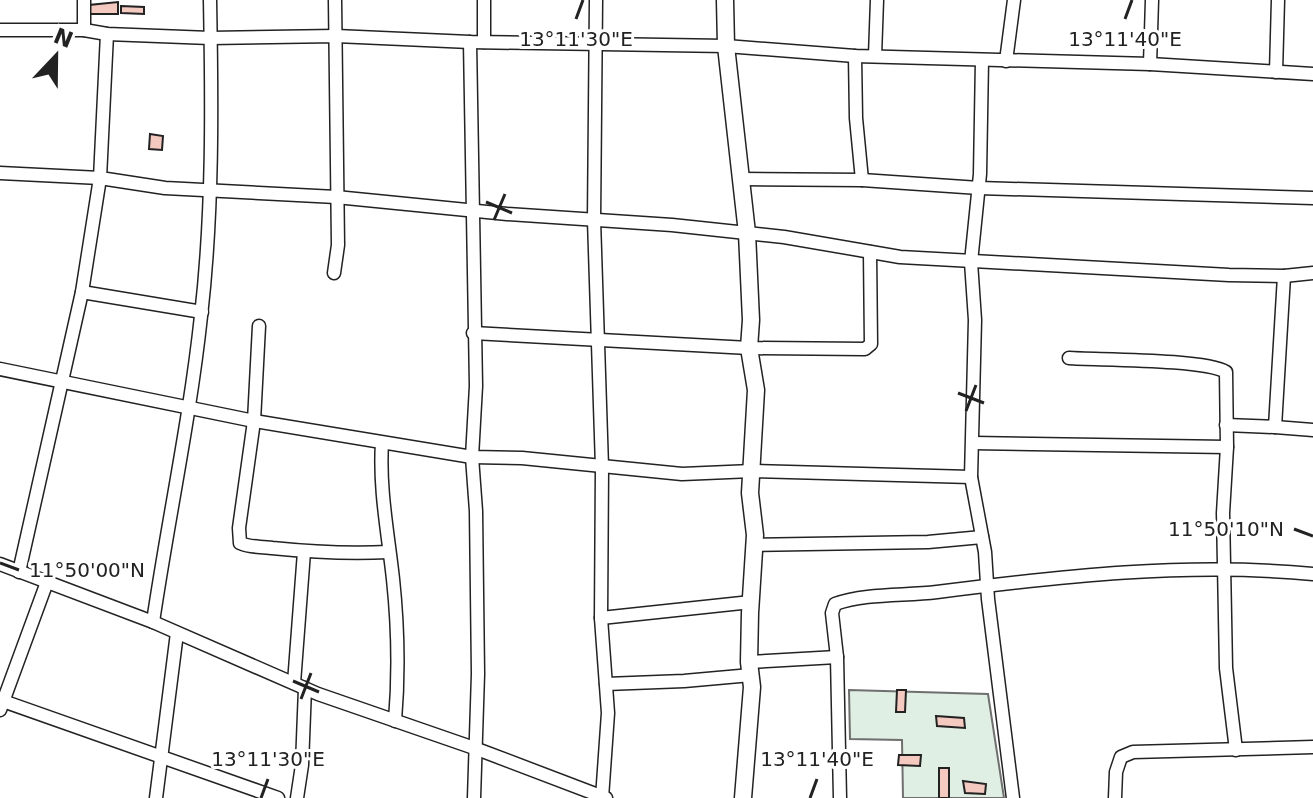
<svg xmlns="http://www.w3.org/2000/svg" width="1313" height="798" viewBox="0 0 1313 798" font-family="'DejaVu Sans',sans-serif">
<rect width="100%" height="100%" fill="#fff"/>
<polygon fill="#e0efe3" stroke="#6f6f6f" stroke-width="2" points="849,690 988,694 1004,798 903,798 902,740 850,739"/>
<g fill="#f3c9c0" stroke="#222" stroke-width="2">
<polygon points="118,2 118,14 89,14 89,5"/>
<polygon points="121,6 144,7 144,14 121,13"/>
<polygon points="150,134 163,136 162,150 149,149"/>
<polygon points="897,690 906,690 905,712 896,712"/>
<polygon points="936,716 964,718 965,728 937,726"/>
<polygon points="899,755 921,755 920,766 898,765"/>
<rect x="939" y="768" width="10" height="30"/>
<polygon points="963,781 986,784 985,794 965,793"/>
</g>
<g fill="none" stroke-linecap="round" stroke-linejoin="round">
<defs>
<g id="minor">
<polyline points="84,0 84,30"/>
<polyline points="596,0 594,220 602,467 601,618 608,713 602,798"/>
<polyline points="0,30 84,30 107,34 210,38 336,36 470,42 726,46 855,56 1150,64 1313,74"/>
<polyline points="470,42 476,386 472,457 476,511 478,674 474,798"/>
<polyline points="484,42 484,0"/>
<polyline points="855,56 856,118 862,180"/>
<polyline points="875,56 877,0"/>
<polyline points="982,60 980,174 971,262 975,320 971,477 985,552 988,599 1013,798"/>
<polyline points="1006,61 1014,0"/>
<polyline points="1150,64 1152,0"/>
<polyline points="1276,72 1278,0"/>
<polyline points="0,173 100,178 165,188 336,197 507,214 672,225 784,237 900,257 1229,275 1284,276 1313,273"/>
<polyline points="742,179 862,180 979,188 1313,198"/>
<polyline points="334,273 338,245 335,0"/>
<polyline points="82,292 202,312"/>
<path d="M259,326l-5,95 -15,107 1,15c11,5 20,3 32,5 39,4 77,6 116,4"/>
<polyline points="473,333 749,348 865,349 871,344 870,252"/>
<path d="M1069,358c30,2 136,1 157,14l1,75 -4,66 3,155 10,82"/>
<polyline points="0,369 254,421 472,457 522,458 682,474 752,471 971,477"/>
<polyline points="1226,425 1275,427 1284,276"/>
<polyline points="1275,427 1313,430"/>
<path d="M382,443c-3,46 6,90 11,136 5,47 6,95 2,142"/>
<polyline points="973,443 1227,447"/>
<polyline points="754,545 928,542 982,537"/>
<polyline points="0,564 153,622 318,694 477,749 606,798"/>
<polyline points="19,572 82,292 100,178 107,34"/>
<polyline points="601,618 751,602"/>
<path d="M153,622c15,-102 37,-203 48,-306 12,-104 11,-211 9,-316"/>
<polyline points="749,662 837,657"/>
<polyline points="294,683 304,552"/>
<polyline points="606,684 684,681 751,675"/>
<polyline points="0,700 278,798"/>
<polyline points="0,710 47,582"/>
<polyline points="156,798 177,633"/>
<polyline points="297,798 302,765 305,688"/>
<path d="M840,798l-3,-141 -5,-44 3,-9c31,-11 69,-8 102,-12 125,-16 250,-30 376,-18"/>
<polyline points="1115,798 1116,772 1121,757 1133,752 1313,747"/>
</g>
<polyline id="major" points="725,0 726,46 747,233 751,320 749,348 756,390 750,493 755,535 750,613 749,662 752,687 743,798"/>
</defs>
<use href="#minor" stroke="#222" stroke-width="15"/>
<use href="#major" stroke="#222" stroke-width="19"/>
<use href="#minor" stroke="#fff" stroke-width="12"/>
<use href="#major" stroke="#fff" stroke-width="16"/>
</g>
<path fill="none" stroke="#222" stroke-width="3" d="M576,19l7,-19M1125,19l7,-19M486,202l26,11M494,220l11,-26M958,393l26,10M966,411l10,-26M1294,529l19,7M0,563l19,7M293,681l26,11M301,699l10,-26M261,798l7,-19M810,798l7,-19"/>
<g font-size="20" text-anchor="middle" fill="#222" stroke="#fff" stroke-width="6" stroke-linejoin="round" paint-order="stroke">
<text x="576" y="46">13°11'30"E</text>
<text x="1125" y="46">13°11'40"E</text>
<text x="1226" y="536">11°50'10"N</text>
<text x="87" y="577">11°50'00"N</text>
<text x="268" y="766">13°11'30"E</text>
<text x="817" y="766">13°11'40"E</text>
</g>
<g transform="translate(56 56) rotate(22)" stroke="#ffffff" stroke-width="6" paint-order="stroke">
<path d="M0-6L14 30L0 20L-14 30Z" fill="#222222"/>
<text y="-12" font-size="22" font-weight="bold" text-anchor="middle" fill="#222222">N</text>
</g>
</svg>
